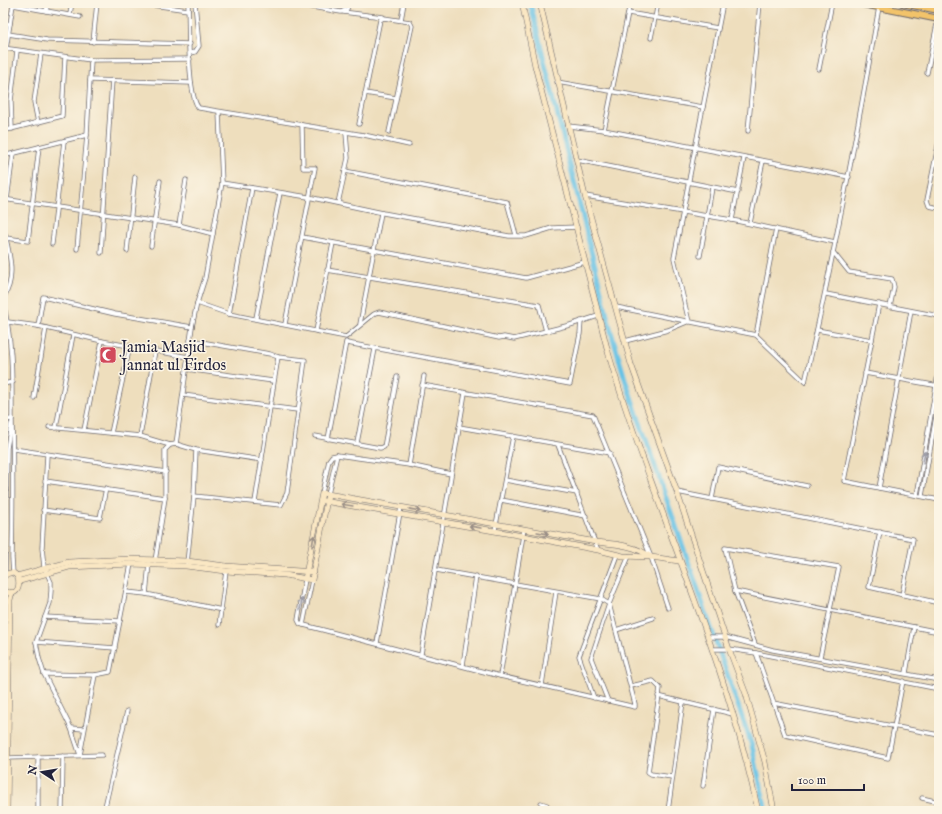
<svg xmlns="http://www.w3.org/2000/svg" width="942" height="814" viewBox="0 0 942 814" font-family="'IM FELL English',serif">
<rect width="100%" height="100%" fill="#fcf5e5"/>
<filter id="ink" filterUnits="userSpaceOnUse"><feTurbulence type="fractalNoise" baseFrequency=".025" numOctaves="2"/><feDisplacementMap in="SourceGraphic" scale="8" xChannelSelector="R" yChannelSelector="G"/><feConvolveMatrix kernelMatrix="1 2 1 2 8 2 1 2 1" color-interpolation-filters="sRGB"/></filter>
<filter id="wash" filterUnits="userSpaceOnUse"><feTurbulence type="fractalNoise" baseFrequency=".012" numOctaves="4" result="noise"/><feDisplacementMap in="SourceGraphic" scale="16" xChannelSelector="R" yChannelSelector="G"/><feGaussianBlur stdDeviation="0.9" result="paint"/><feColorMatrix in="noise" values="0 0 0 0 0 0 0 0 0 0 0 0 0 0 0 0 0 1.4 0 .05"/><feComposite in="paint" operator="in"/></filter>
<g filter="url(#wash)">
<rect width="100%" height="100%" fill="#eedebd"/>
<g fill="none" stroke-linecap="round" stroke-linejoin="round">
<polyline stroke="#67c2e5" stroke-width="5" points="530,3 612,335 626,382 752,746 766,811"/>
</g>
</g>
<g filter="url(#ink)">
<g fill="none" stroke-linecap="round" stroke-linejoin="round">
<defs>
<g id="street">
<polyline points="138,3 188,10"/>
<path d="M188,3c1,20 -1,94 11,105l165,27 45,10"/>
<polyline points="288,3 341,12 347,9 349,3"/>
<polyline points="46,11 48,3"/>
<polyline points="343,12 383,17"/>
<polyline points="628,13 718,28"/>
<polyline points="70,14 72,3"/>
<polyline points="401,20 404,3"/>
<polyline points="3,23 10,24"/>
<polyline points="8,34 47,40 190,44"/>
<polyline points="651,38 658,3"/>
<polyline points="93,42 97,3"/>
<polyline points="3,48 91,60 190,59"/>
<polyline points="6,49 13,5 80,17"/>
<polyline points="190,53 195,52 199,46 195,3"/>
<polyline points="819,69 832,3"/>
<polyline points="927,73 938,19"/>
<polyline points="90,80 191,83"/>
<polyline points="557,82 703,107"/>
<polyline points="365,93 396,98"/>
<polyline points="38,123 34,102 41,54"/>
<polyline points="359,124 380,20 384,18 410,22 412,26 389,132"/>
<polyline points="568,126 604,130 849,177"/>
<polyline points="12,129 11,101 17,51"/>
<polyline points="604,130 630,3"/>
<polyline points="3,131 62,116 65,57"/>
<polyline points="748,131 760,3"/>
<polyline points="939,141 927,200 929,206 939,208"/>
<polyline points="3,156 87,135"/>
<polyline points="577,160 738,192"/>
<polyline points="345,171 507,202 516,235"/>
<polyline points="222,183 308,197 383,213 509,236 526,236 552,228 577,227"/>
<polyline points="585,196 732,220 835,242"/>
<polyline points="3,199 179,225 213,234"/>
<polyline points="7,200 13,154"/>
<polyline points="338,203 348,158 346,133"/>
<polyline points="732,220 744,158"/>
<polyline points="750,223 763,161"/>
<polyline points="179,225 186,180"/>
<path d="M3,226c5,23 15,51 0,72"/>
<polyline points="302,237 526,278 585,262"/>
<polyline points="6,238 28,241 39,147"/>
<polyline points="52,244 64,141"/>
<polyline points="151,246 160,181"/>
<polyline points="77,249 87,135 91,60"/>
<polyline points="127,251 135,177"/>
<polyline points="833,252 849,272 892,279 894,287 890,307"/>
<polyline points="101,253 112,80"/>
<polyline points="700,256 712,188"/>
<polyline points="327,270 539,305 546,331"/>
<polyline points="826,294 939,316"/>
<path d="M3,303c10,38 9,76 9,115 1,47 1,93 0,140l1,16"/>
<polyline points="197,303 229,314 346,337 374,314 379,312 499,338 504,337 514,339 570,325 598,316"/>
<polyline points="879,304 844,481 939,500"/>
<polyline points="616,307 756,335 805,382"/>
<polyline points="229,314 252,188"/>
<polyline points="256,318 280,193"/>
<polyline points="689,322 674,258 723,3"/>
<polyline points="3,323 8,322 38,326 102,341 188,357"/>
<polyline points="285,324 315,168 303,168 302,125"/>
<polyline points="360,324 381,213"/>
<polyline points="38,326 43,297 115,314 192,327"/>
<polyline points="817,330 872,340"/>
<polyline points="316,331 333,243"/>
<polyline points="756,335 776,229"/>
<polyline points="190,340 270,354 278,357 305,360 287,493 281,505 194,496"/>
<polyline points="625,341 668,330 687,322"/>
<polyline points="347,343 570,384 580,334 581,321"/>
<polyline points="186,369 273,381"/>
<polyline points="865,373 939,386"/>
<path d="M805,382c29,-124 52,-249 74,-375"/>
<polyline points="3,384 13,382"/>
<polyline points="422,385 593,415 651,557 668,608"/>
<polyline points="183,395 297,410"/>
<polyline points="34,398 46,328"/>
<polyline points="3,420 12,419"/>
<polyline points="49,427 140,436 170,445"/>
<polyline points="459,427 610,453"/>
<polyline points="56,428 73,335"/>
<polyline points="84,430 102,341"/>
<polyline points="111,433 130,346"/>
<polyline points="140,436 155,351"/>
<polyline points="315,436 380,448 384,447 397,377"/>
<polyline points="328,439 346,342"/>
<polyline points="357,443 375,349"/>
<polyline points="176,444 192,327 197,303 205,278 222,183 219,112"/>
<polyline points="558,445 598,550"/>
<polyline points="14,449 166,472"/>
<polyline points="47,455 42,548 44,567 51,582 51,591 50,603 36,642 39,658 44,674 71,728 80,755 95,675"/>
<polyline points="409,465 424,376"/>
<polyline points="505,480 577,493"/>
<polyline points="45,481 165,498"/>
<polyline points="879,488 911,311"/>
<polyline points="677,492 913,539 902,595"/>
<polyline points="322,493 329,460 332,456 337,455 409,465 451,474"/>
<polyline points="328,494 337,455"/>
<polyline points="917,495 939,369"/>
<polyline points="922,496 939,399"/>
<polyline points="712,499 718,467 807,486"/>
<polyline points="501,500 586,516"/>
<polyline points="255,502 278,357"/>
<polyline points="43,510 100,518 106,488"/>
<polyline points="495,530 513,436"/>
<polyline points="880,532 869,587 939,603"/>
<polyline points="155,561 165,498 165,450 170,445 176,444 196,450 262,460"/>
<polyline points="187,563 194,496 196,450"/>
<polyline points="5,575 7,448 11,424"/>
<polyline points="305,579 298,620 300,624 500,676 635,707 635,704 609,604 601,599 436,570"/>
<polyline points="735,591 939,632"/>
<polyline points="126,592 146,594 222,610"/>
<polyline points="146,594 149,564"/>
<polyline points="45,617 120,621"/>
<polyline points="219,625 226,571"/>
<polyline points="303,625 312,580"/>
<polyline points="616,630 653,618"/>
<polyline points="709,637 725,637 773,650 939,680"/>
<polyline points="36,642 115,648"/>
<polyline points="377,643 401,507"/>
<polyline points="755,644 735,591 725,548 839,567 820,657"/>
<polyline points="712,649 729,649 756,653 939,689"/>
<polyline points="756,653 785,735 888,758 903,681"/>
<polyline points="421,654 465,393"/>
<polyline points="463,665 476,576"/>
<polyline points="906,673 914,627"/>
<polyline points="44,674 95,675 110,672 131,564"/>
<polyline points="500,676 524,529"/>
<polyline points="542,685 556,592"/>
<polyline points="631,686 653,681 660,688 648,772 651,774 672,777"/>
<polyline points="658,696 733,714"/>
<polyline points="594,698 579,656 617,555"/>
<polyline points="608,701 591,658 609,604 629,556"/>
<polyline points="773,703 939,735"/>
<polyline points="71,728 84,729"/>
<polyline points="8,758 102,755"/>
<polyline points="703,786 714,709"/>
<polyline points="922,798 939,802"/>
<polyline points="541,803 547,805 549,811"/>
<polyline points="38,811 38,757"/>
<polyline points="62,811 63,756"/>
<polyline points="104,811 127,711"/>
<polyline points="668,811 683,702"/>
</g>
<g id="secondary">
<path d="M522,3l13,63 73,286c45,154 117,301 150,459"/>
<polyline points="540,3 585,196 631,364 677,492 729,649 746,694 765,762 774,811"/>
<polyline points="324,501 523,536 598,550 623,556 651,557 679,561"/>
<polyline points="17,576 69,562 130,559 187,561 226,566 314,572"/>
<path d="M3,577c21,-18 21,30 0,12"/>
<path d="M305,579l17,-86 274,49c19,2 39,3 55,15"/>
<polyline points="20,581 69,567 131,564 186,566 226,571 285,575 312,580 328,494"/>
<polyline points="3,759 5,597 3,589"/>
<polyline points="7,811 10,600 12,592"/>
</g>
<g id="primary">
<polyline points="858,3 939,19"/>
<polyline points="902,3 939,10"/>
</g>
</defs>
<use href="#street" stroke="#696468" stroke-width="5"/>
<use href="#secondary" stroke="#696468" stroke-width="6"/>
<use href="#primary" stroke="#696468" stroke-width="8"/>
<use href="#street" stroke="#fff" stroke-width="3.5"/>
<use href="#secondary" stroke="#fae7c3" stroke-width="5"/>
<use href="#primary" stroke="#f2c36a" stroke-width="6"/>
</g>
<defs><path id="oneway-shaft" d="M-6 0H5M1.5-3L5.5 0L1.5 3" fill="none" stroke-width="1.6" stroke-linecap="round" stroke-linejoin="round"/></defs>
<g stroke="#9c9ca7">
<use href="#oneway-shaft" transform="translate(924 457) rotate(-80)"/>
<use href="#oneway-shaft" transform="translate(301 604) rotate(-80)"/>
</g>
<g stroke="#998e86">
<use href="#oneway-shaft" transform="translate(347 505) rotate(-171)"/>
<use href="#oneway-shaft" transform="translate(415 510) rotate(11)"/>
<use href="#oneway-shaft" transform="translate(475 527) rotate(-170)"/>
<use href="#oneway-shaft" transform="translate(543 533) rotate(10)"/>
<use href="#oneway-shaft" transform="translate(313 541) rotate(-80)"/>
</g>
</g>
<defs>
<symbol id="mosque-square" viewBox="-11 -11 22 22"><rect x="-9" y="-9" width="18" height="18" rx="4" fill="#d1495b" stroke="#fcf5e5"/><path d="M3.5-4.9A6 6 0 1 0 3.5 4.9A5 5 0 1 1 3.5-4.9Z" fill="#fff"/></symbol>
</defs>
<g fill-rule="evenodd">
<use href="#mosque-square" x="98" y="345" width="20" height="20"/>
</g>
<g text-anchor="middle" stroke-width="3" stroke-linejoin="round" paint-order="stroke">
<g font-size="16" fill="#22223b" stroke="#fcf5e5" text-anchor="start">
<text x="121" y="352">Jamia Masjid<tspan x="121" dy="18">Jannat ul Firdos</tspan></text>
</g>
</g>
<rect width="942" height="814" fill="none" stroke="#fcf5e5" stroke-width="16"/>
<g transform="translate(42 772) rotate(282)" stroke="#fcf5e5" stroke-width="3" paint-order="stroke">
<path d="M0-3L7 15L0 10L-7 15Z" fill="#22223b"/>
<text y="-6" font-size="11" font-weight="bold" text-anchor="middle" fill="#22223b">N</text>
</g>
<path d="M792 784v6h72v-6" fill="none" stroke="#22223b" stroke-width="2"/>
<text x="798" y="784" font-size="12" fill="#22223b" stroke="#fcf5e5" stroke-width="3" paint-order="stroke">100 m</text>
</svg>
